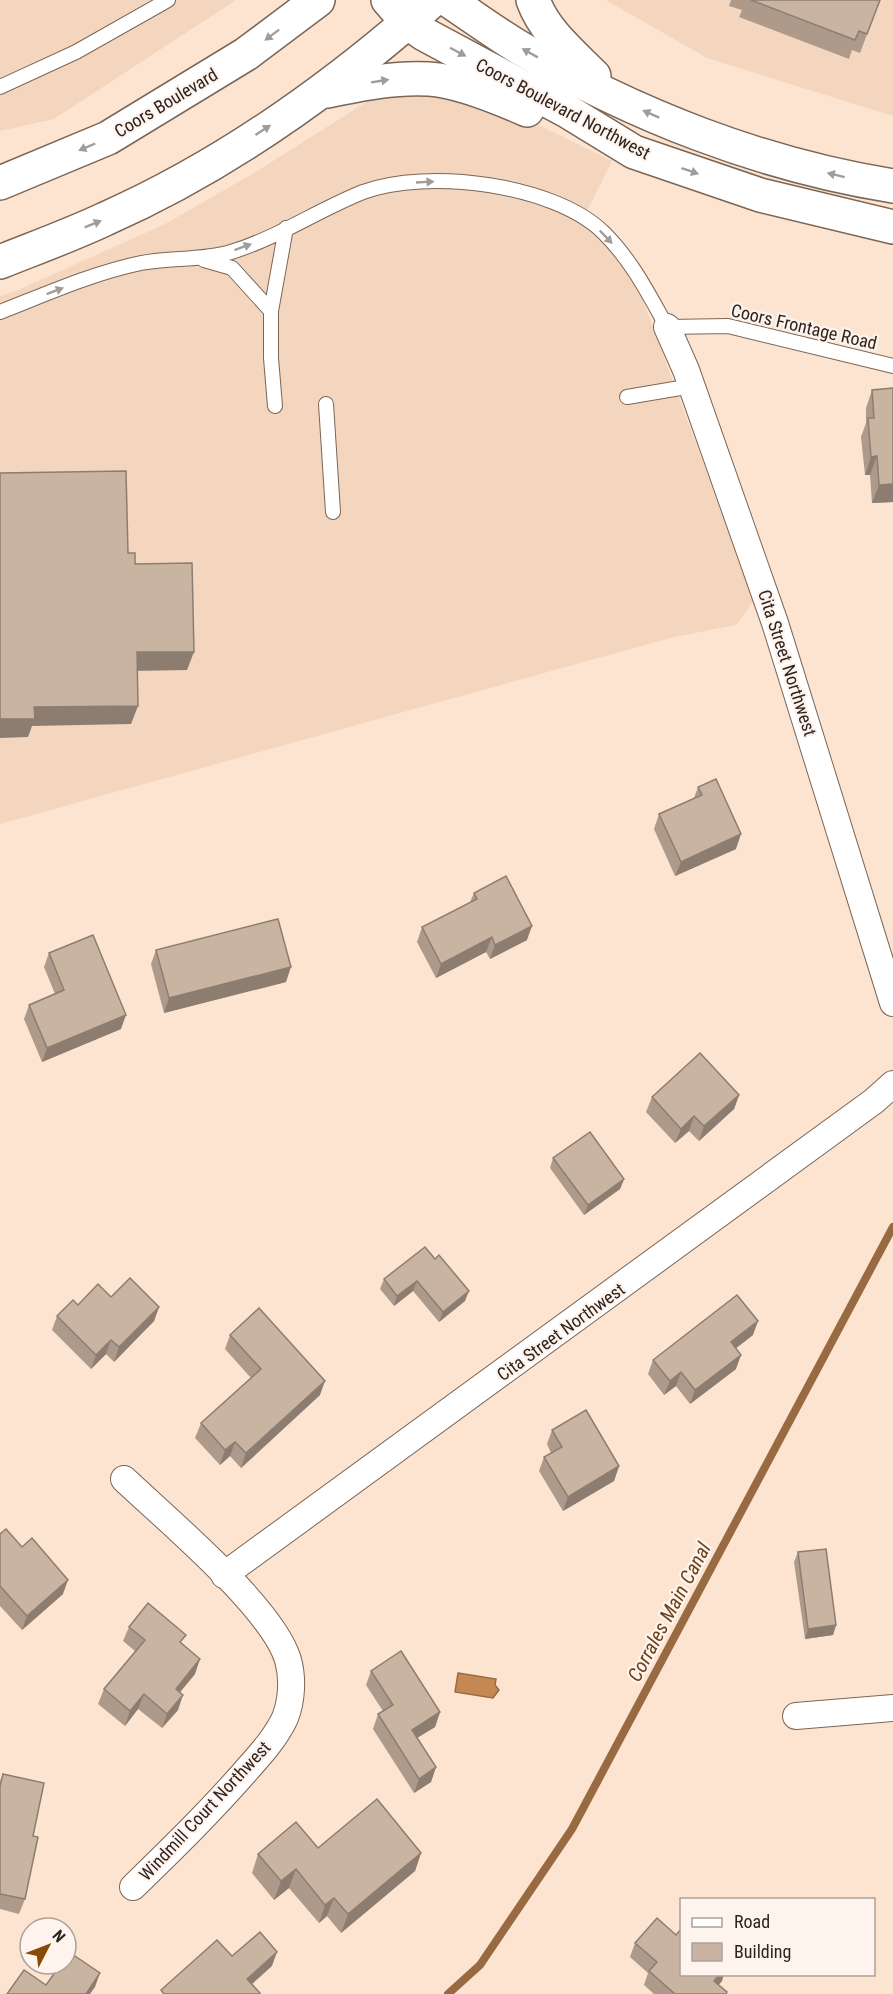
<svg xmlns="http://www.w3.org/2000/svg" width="893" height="1994" viewBox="0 0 893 1994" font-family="'Roboto Condensed',sans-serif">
<rect width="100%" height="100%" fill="#fce4d1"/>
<g fill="#f4d6be">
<polygon points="0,0 236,0 54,119 0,131"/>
<polygon points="606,0 893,0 893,116 707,58"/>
<polygon points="402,90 506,109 612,161 581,223 596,233 635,279 754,600 736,625 674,637 0,824 0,296 16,291 165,224 254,173 371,99"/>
</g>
<polygon fill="#c68852" stroke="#986a42" stroke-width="1.5" points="458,1673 496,1679 495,1685 499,1690 493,1698 455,1692"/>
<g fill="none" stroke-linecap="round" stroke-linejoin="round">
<polyline stroke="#986a42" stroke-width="8" points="448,1994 480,1965 572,1829 893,1227"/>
<defs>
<g id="service">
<polyline points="0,87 76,52 168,0"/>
<polyline points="204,260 232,268 271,311"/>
<path d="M0,312c46,-18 93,-39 141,-49 30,-6 60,-2 90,-11 46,-14 87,-42 132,-60 64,-24 192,-8 241,41 28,28 44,60 63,94l61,-1 165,40"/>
<polyline points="627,397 692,386"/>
<polyline points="326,404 333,512"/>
<polyline points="275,406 271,358 271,311 286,228"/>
</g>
<g id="minor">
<polyline points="667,327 686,370 775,623 893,1003"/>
<path d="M124,1479c42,40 149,129 164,181 5,18 4,40 -3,58 -10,21 -26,38 -41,55 -35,40 -73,77 -111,114"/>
<polyline points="224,1575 874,1101 893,1084"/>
<polyline points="796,1716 893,1708"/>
</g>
<g id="primary">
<polyline points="388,0 408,23 424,34 567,111 634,152 760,195 893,227"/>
<path d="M448,0c24,16 47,33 72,48 114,67 242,117 373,138"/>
<path d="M533,0c11,31 38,53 61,76"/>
<path d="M327,91c34,-7 68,-14 102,-12 31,2 71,19 98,31"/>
<polyline points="0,183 108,138 246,54 318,0"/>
<path d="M0,262c35,-14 71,-27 105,-43 120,-53 230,-132 328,-219"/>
</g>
</defs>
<use href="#service" stroke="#7b6656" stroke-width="16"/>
<use href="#minor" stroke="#7b6656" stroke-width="28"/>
<use href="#primary" stroke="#7b6656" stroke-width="36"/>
<use href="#service" stroke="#fff" stroke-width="14"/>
<use href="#minor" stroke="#fff" stroke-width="26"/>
<use href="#primary" stroke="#fff" stroke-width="33"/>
</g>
<g fill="#ad9a8a">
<polygon points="731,0 880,0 860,53 852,50 849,59 739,17 742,10 729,6"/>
<polygon points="872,390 893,502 872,503 870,475 865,475 861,437 866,423 866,408"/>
<polygon points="698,787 736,849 675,876 654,829 659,814 694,798"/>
<polygon points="474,893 527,940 490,959 486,952 436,978 417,942 422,927 470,902"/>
<polygon points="156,950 286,982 164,1013 151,964"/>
<polygon points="49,953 121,1029 42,1062 24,1019 29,1005 55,994 44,967"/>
<polygon points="739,1095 734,1109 699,1141 689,1131 675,1143 646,1112 652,1097"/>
<polygon points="553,1158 624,1179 620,1189 584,1215 550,1168"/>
<polygon points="435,1259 465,1301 439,1322 413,1291 394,1306 380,1289 384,1279"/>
<polygon points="111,1297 159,1307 154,1321 114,1362 106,1354 91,1369 52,1330 57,1316 78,1305"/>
<polygon points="230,1335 320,1395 241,1468 230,1456 220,1465 195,1438 201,1423 251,1378 225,1349"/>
<polygon points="753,1335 736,1348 736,1369 690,1404 676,1386 664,1395 648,1374 653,1360"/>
<polygon points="552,1430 619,1466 614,1481 563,1511 539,1471 544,1457 551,1453 547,1444"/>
<polygon points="0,1534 63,1594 22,1630 0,1606"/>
<polygon points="798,1552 836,1625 833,1635 805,1639 794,1562"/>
<polygon points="129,1627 183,1644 195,1674 180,1692 178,1710 162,1728 138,1709 125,1726 98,1704 104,1689 135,1651 123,1641"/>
<polygon points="371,1671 440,1712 435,1727 417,1738 436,1767 431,1782 414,1793 373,1729 378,1714 383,1711 366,1685"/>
<polygon points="3,1774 33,1836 25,1899 19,1914 0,1909 0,1781"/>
<polygon points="318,1848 421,1853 415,1871 341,1933 327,1916 319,1923 289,1888 274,1900 252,1873 258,1854"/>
<polygon points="635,1943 722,1981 718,1985 726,1994 654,1994 644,1985 648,1973 630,1957"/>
</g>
<g fill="#8d7d71">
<polygon points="877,456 870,475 865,475 871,457"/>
<polygon points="893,484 893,502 872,503 879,485"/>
<polygon points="137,652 194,652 187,670 130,671"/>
<polygon points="138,706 131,724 32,726 28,737 0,738 0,719 34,707"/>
<polygon points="741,834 736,849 675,876 681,862"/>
<polygon points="532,926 527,940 490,959 495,945"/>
<polygon points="492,937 486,952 436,978 441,964"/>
<polygon points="291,967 286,982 164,1013 169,998"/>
<polygon points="126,1015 121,1029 42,1062 47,1048"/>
<polygon points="739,1095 734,1109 699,1141 704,1126"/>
<polygon points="694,1116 689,1131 675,1143 681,1129"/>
<polygon points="624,1179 620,1189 584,1215 588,1205"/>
<polygon points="417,1281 413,1291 394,1306 397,1296"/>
<polygon points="469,1291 465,1301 439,1322 443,1312"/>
<polygon points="159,1307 154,1321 114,1362 119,1347"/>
<polygon points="758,1321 753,1335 726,1356 731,1342"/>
<polygon points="111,1340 106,1354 91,1369 96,1355"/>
<polygon points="741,1355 736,1369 690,1404 695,1390"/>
<polygon points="681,1372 676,1386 664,1395 670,1381"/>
<polygon points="325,1381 320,1395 241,1468 246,1453"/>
<polygon points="235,1442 230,1456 220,1465 225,1450"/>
<polygon points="619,1466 614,1481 563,1511 568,1497"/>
<polygon points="68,1580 63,1594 22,1630 27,1616"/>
<polygon points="836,1625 833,1635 805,1639 808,1629"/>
<polygon points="200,1659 195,1674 171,1703 176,1689"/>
<polygon points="144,1694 138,1709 125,1726 130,1711"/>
<polygon points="183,1695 178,1710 162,1728 167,1714"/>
<polygon points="440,1712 435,1727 407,1744 412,1730"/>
<polygon points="436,1767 431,1782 414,1793 419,1779"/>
<polygon points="421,1853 415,1871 341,1933 348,1914"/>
<polygon points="296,1869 289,1888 274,1900 281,1881"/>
<polygon points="334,1898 327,1916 319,1923 325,1905"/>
<polygon points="277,1952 272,1966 242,1993 247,1979"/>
<polygon points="100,1973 95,1987 90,1994 86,1994"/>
<polygon points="720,1974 724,1974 722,1981 711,1994 714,1981"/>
</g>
<g fill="#c9b3a1" stroke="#8d7d71" stroke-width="1.5">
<polygon points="751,0 880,0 867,34 859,31 855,40"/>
<polygon points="893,388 893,484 879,485 877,456 871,457 868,418 874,418 872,390"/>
<polygon points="126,471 128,553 135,553 135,564 192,563 194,652 137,652 138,706 34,707 35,719 0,719 0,473"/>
<polygon points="716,779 741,834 681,862 659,814 702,795 698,787"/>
<polygon points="506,876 532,926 495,945 492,937 441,964 422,927 477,899 474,893"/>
<polygon points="278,919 291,967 169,998 156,950"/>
<polygon points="93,935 126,1015 47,1048 29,1005 64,990 49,953"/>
<polygon points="700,1053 739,1095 704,1126 694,1116 681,1129 652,1097"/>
<polygon points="590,1132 624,1179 588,1205 553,1158"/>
<polygon points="425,1247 435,1259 439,1255 469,1291 443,1312 417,1281 397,1296 384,1279"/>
<polygon points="130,1278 159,1307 119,1347 111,1340 96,1355 57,1316 73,1300 78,1305 98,1284 111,1297"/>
<polygon points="737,1295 758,1321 731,1342 741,1355 695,1390 681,1372 670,1381 653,1360"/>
<polygon points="259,1308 325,1381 246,1453 235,1442 225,1450 201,1423 261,1369 230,1335"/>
<polygon points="586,1410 619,1466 568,1497 544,1457 562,1447 552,1430"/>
<polygon points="6,1529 22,1547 32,1538 68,1580 27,1616 0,1586 0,1534"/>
<polygon points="826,1549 836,1625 808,1629 798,1552"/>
<polygon points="148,1603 186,1635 180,1642 200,1659 176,1689 183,1695 167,1714 144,1694 130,1711 104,1689 145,1640 129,1627"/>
<polygon points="401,1651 440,1712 412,1730 436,1767 419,1779 378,1714 393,1705 371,1671"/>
<polygon points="3,1774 44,1783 33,1836 38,1837 25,1899 0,1894 0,1786"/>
<polygon points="377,1799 421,1853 348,1914 334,1898 325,1905 296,1869 281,1881 258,1854 296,1822 318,1848"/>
<polygon points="657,1918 676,1935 681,1929 681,1974 720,1974 714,1981 727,1992 726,1994 675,1994 649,1971 657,1962 635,1943"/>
<polygon points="260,1932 277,1952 247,1979 260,1993 259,1994 164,1994 161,1990 217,1940 232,1956"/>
<polygon points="69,1952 100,1973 86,1994 7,1994 24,1970 46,1985 61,1964 66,1964 66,1956"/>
</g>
<defs><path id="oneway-solid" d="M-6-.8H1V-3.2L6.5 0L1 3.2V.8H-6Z" transform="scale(1.5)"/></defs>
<g fill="#a09c99">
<use href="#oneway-solid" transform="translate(272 35) rotate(143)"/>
<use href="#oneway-solid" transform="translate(458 52) rotate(28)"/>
<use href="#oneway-solid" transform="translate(530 53) rotate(-151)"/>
<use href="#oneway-solid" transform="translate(380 81) rotate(-9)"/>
<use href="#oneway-solid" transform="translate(651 114) rotate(-156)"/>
<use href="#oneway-solid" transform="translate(263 130) rotate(-33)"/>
<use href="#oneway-solid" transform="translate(87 147) rotate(157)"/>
<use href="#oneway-solid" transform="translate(690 171) rotate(19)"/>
<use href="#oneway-solid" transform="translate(836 175) rotate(-166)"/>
<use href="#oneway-solid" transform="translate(425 182) rotate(-3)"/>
<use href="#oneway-solid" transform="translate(93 224) rotate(-22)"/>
<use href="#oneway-solid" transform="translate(606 237) rotate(46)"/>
<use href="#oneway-solid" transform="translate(243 247) rotate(-20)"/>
<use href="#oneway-solid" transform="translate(55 291) rotate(-21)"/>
</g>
<g text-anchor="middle" stroke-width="4.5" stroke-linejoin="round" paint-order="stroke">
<g font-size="18" fill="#2c241d" stroke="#fef4ed">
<text transform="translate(166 103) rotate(-31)" y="6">Coors Boulevard</text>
<text transform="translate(563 109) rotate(28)" y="6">Coors Boulevard Northwest</text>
<text transform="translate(804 327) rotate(13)" y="6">Coors Frontage Road</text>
<text transform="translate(787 663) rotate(72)" y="6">Cita Street Northwest</text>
<text transform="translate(561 1332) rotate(-36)" y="6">Cita Street Northwest</text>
<text transform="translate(205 1811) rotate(-47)" y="6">Windmill Court Northwest</text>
</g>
<g font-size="20" font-style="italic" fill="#6c421a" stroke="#fef4ed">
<text transform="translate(669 1612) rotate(-62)" y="7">Corrales Main Canal</text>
</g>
</g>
<rect x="680" y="1898" width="195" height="78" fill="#fef4ed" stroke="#aaa19a" stroke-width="1.5"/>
<rect x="692" y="1918" width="30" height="9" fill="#ffffff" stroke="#aaa19a" stroke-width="1.5"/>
<text x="734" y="1928" font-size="18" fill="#2c241d">Road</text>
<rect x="692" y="1943" width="30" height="18" fill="#c9b3a1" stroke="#aaa19a" stroke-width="1.5"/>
<text x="734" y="1958" font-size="18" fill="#2c241d">Building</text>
<g transform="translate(48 1946) rotate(48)"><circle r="28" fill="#fef4ed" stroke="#aaa19a" stroke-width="1.5"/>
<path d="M0-4.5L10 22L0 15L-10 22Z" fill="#874b06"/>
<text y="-9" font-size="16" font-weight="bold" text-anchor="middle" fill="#2c241d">N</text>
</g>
</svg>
